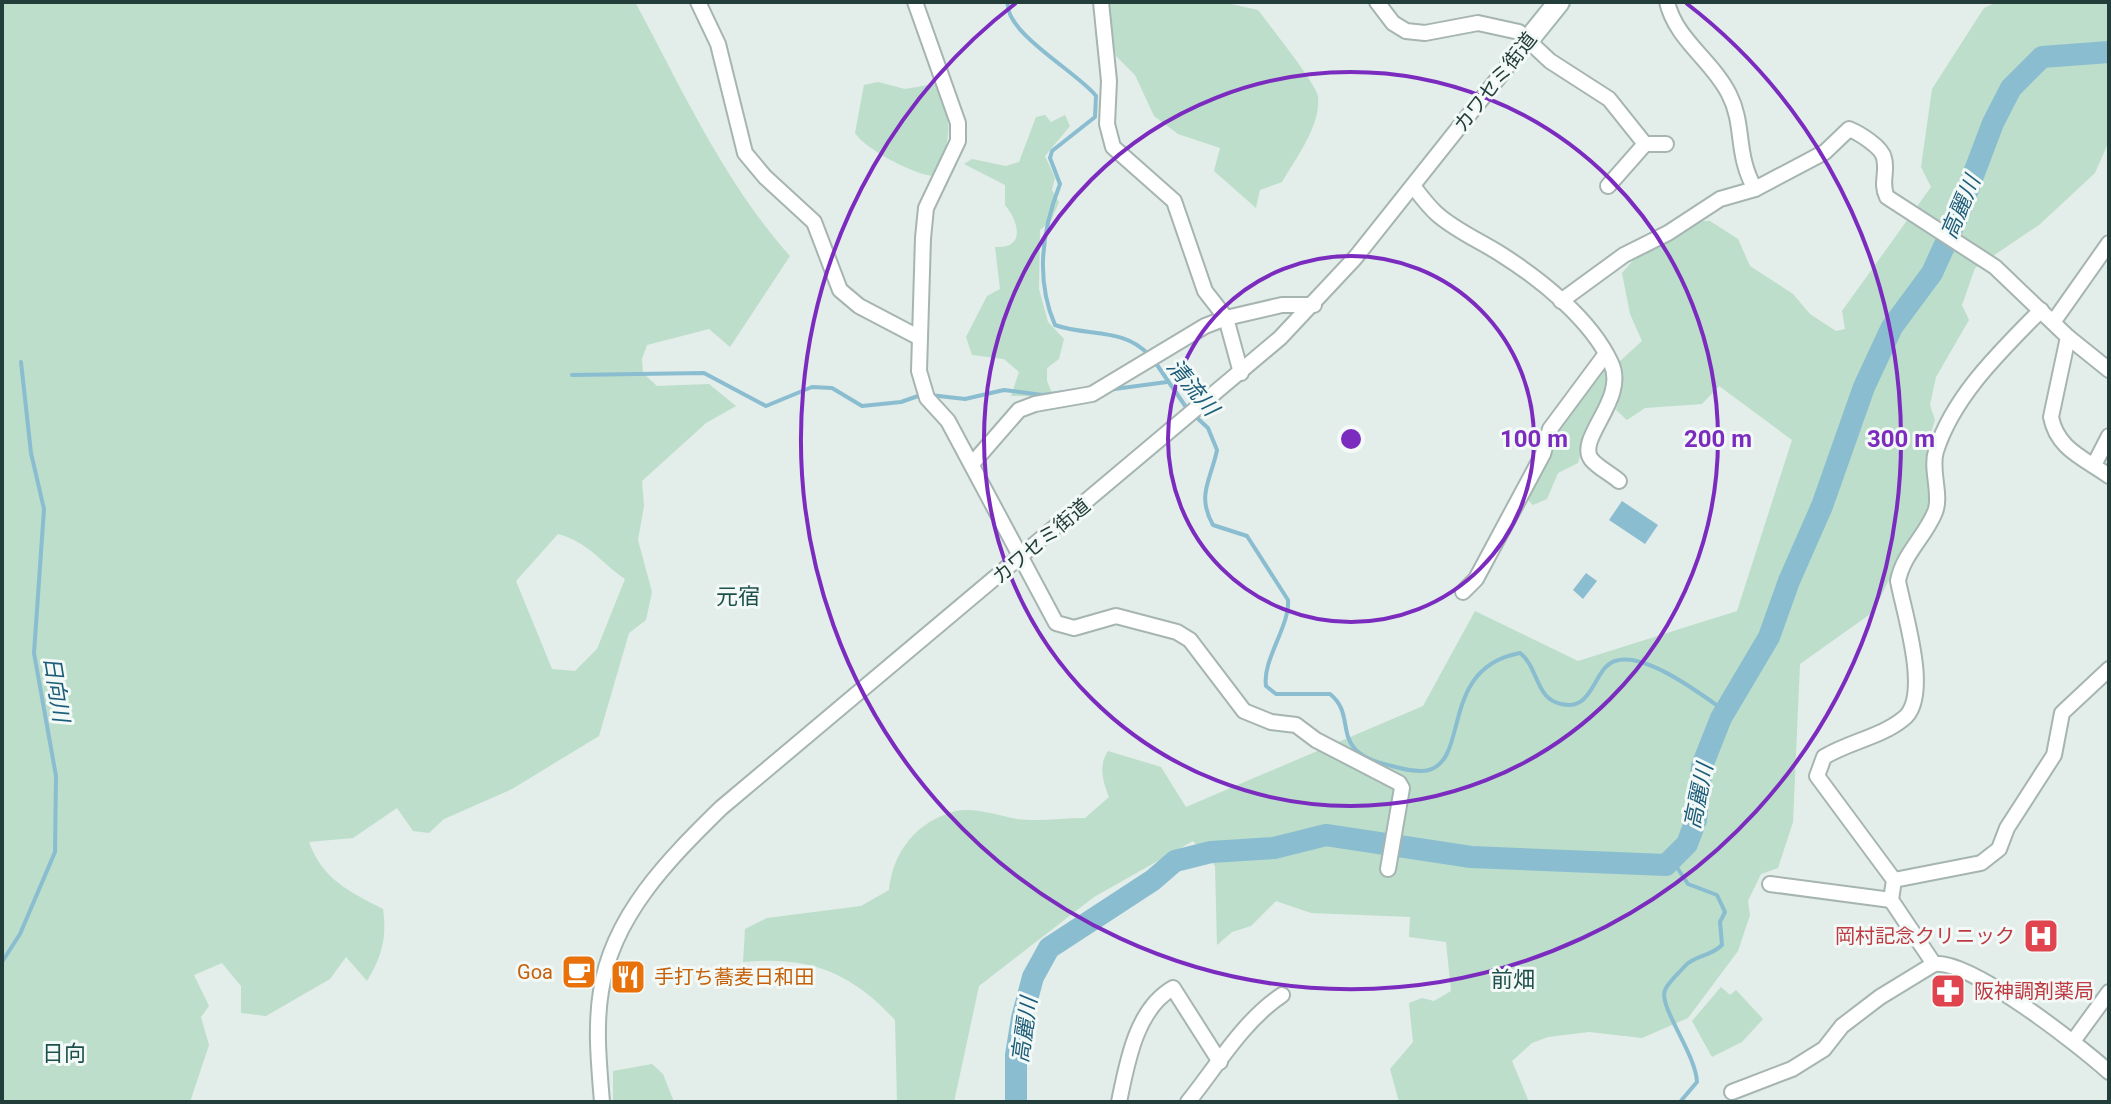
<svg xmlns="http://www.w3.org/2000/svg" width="2111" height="1104" viewBox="0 0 2111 1104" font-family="Roboto,'Noto Sans JP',sans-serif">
<rect width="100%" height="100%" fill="#e3edea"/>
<g fill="#bcdeca" fill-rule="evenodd">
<path d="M2,2h633c47,87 89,180 155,254l-60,91 -21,-18 -62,16 -5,14 1,14 14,13 52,-2 27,22 -30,17 -64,58 2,25 -6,34 14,52 -6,28 -17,13 -30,103 -87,53 -68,30 -15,14 -16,-2 -16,-23 -44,30 -44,4c13,37 41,50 74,67 4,29 -1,47 -16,72l-21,-24 -16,22 -64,37 -25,-3v-27l-19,-23 -28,12 15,31 -8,11 8,28 -19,57h-188zM558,534c32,9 42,28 67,45l-28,70 -22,22 -23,-2 -36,-88z"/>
<path d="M1106,2h116l36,8c11,15 59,74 60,87 3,28 -22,61 -36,85l-22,8 -4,18 -42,-37 6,-23 -42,-14 -24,-18 -19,-41 -19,-19z"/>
<path d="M1997,2h112v139l-14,32 -56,52 -64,43 -13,37 7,15 -33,57 -6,28 5,15 -6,19 6,68 -38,57 -24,48 -73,52 -7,158 -15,46 -17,6 -13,27 2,14 -12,36 -50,67 -46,20 -53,-6 -41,5 -16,6 -20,18 17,41h-130l-9,-33 23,-27 -4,-39 13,-5 12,3 17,-10 -5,-49 -37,-5 1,-20 -99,-4 -35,-12 -25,25 -19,6 -15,13 -2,-79 -22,-25 -99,56 -115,89 -25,116h-57l-2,-82c-45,-49 -87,-64 -152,-58l2,-33 22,-11 94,-12 28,-16c4,-39 28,-69 67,-79 18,-4 44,5 61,8 22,3 46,-1 68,-1l24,-21c-6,-16 -11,-30 -1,-46l53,16 25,40 237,-101 52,-95 103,50 159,-50 55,-171 -73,-54 -17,18 -57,4 -18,12 -11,-10 5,-16 -2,-32 23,-21 -12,-27 -8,-41 29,-33 28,-4 19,-15h12l28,18 12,27 43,28 17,20 26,17 9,-2 -3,-18 89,-124 -10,-20 11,-78 52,-81z"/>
<path d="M878,82l27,7 29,-5c21,35 17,56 1,92 -19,0 -70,-27 -80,-43l9,-48z"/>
<path d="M1045,115l6,7 14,-7 5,11 -25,30 10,22 -3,12 7,12 -8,19 -11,9 -1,59 9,33 16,17 -5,20 -12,9v13l5,12 -8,3h-33l8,-24 -15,-13 -32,-4 -6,-18 21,-41 13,-7 -5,-42c31,2 24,-25 10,-42v-20l-41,-21 8,-5 34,7 13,-4 17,-45z"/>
<path d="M1604,365c14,32 -11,45 -21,72 -3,8 -2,18 -5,26l-20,10 -11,26 -14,6 -10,-10 30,-65z"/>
<polygon points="1721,987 1730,995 1736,990 1763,1019 1742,1042 1712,1057 1692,1021"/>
<polygon points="652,1064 663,1074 674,1102 613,1102 613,1071"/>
</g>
<g fill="#8bbdd1">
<polygon points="1622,501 1658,525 1645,544 1609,520"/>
<polygon points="1586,573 1597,581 1583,599 1573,590"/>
</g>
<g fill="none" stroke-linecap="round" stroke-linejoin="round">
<g stroke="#8bbdd1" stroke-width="4">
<path d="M1008,2c-5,30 72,72 88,94l-1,21 -43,34 -2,7 10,26c-18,46 -25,95 -5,141 33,12 68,2 94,30"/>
<polyline points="1155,362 1188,410"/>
<polyline points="572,375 704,373 766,406 812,387 832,388 862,406 901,402 921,395"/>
<polyline points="1107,390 1167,382"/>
<polyline points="930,395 965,399 1004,390 1042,395 1087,389"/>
<path d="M1195,416l13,12 9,22c-6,30 -21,45 -4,75l34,11 41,64c2,26 -26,60 -22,86l10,8h54c30,24 -5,58 62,72 11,3 26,7 37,4 41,-12 10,-102 91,-117 17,13 16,41 35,49 39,16 37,-34 60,-41 30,-10 87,34 110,50"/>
<path d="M1672,860l16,24 29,11 8,17 -5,10 2,23c-12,12 -27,10 -37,21 -6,7 -16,15 -20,24 -7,16 31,64 32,92l-17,20"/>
<polyline points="2,962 20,934 55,852 56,776 34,653 44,509 31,453 21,362"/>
</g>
<polyline stroke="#8bbdd1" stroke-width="22" points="1016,1102 1016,1055 1022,1018 1033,977 1049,948 1153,880 1175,861 1211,852 1274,848 1326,835 1471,857 1666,865 1687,844 1696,820 1702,766 1721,718 1769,637 1789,581 1822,506 1864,387 1892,327 1932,273 1957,218 1993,123 2011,88 2042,57 2109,52"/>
<defs>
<g id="street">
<polyline points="698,2 718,44 745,153 765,177 814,222 840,290 859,306 920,338"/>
<polyline points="915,2 958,123 958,141 926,208 923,238 919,371 927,398 948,421 1056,623 1074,628 1116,616 1177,632 1190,640 1244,711 1271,722 1296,725 1316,740 1399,783 1402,788 1388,869"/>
<polyline points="1101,2 1109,81 1107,124 1113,147 1174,201 1205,291 1226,318 1241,373"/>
<polyline points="1377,2 1393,23 1406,31 1425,33 1478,23 1519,32 1550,61 1609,99 1645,144"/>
<path d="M1667,2c9,38 45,58 62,92 16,31 6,60 26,95"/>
<path d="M1413,186c7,9 15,20 24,28 18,16 41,26 62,39 40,25 92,66 112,110 17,36 -35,75 -20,96 6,8 20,15 28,22"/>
<polyline points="1608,186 1645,144 1666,144"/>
<path d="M1561,301l63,-46 44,-22 52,-34 35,-10 70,-37 24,-23c10,4 33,18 35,29 4,14 -4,25 3,39l108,70 73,70 41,33"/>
<path d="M2041,310c-40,41 -87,85 -105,141 -6,19 6,44 -1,61 -10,25 -32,42 -37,69 6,32 34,117 5,138 -22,18 -55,23 -79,38l-7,19 77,104 -3,20 43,64c36,-5 146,82 175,108"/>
<polyline points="2054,321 2109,243"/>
<path d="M2068,337l-17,80c6,32 33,41 58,59"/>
<polyline points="972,464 1019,410 1035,404 1092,394 1205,326 1226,318 1282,305 1314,305"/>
<polyline points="2094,465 2109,436"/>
<polyline points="1463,592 1476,579 1543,454 1550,429 1605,355"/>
<polyline points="1894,880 1981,863 1999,849 2007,828 2054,755 2062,713 2109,669"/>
<polyline points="1770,884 1891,900"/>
<polyline points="2074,1040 2109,992"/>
<polyline points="1732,1092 1792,1069 1824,1049 1842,1026 1880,997 1934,964"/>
<path d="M602,1102c-3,-37 -7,-75 -1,-111 11,-75 68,-132 120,-183l559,-470 75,-80 175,-220"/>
<path d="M1119,1102c8,-39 17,-93 54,-114l47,74"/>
<path d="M1188,1102c29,-36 55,-81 94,-107"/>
</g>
<polyline id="secondary" points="1530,38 1559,2"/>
</defs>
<use href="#street" stroke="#a6b5b2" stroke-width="18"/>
<use href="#secondary" stroke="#a1b8b3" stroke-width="24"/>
<use href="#street" stroke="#fff" stroke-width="14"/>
<use href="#secondary" stroke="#fff" stroke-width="20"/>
</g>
<g fill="none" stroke="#7b2cbf" stroke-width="4">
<circle cx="1351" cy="439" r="183"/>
<circle cx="1351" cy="439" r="367"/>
<path d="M1686 3A550 550 0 1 1 1016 3"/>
</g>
<defs>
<symbol id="hospital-square" viewBox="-11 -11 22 22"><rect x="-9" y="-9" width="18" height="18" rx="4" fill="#e0444e" stroke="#f3f9f7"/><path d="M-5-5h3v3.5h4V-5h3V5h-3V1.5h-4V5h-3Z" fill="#fff"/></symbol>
<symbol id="cafe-square" viewBox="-11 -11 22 22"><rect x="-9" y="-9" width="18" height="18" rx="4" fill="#e8710a" stroke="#f3f9f7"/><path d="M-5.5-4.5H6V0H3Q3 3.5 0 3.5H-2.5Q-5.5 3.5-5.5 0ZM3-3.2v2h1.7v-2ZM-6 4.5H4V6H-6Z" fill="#fff"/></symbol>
<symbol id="restaurant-square" viewBox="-11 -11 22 22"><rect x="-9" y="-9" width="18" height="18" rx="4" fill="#e8710a" stroke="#f3f9f7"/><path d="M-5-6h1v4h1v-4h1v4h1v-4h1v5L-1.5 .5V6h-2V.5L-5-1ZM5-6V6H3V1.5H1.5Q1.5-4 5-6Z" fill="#fff"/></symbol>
<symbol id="pharmacy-square" viewBox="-11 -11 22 22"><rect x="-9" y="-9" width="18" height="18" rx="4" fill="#e0444e" stroke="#f3f9f7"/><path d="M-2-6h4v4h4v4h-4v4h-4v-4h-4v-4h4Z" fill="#fff"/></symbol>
</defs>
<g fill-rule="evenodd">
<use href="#hospital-square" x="2021" y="916" width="40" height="40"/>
<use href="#cafe-square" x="559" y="952" width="40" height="40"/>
<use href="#restaurant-square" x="608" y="957" width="40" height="40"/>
<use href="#pharmacy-square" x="1928" y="971" width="40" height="40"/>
</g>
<g text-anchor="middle" stroke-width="6" stroke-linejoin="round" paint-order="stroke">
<g font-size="20" fill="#233e3a" stroke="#f3f9f7">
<text transform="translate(1495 82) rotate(-52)" y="7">カワセミ街道</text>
<text transform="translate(1041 541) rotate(-40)" y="7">カワセミ街道</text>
</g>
<g font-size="20" fill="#be3a42" stroke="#f3f9f7" text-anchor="end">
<text x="2015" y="943">岡村記念クリニック</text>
<text x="1974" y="998" text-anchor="start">阪神調剤薬局</text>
</g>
<g font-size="20" fill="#c56008" stroke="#f3f9f7" text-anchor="end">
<text x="553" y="979">Goa</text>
<text x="654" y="984" text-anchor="start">手打ち蕎麦日和田</text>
</g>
<g font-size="22" font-style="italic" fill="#1d5d7a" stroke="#f3f9f7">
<text transform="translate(1960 207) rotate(-67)" y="8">高麗川</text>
<text transform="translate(1193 387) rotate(50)" y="8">清流川</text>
<text transform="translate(57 689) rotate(81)" y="8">日向川</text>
<text transform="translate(1698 796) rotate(-78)" y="8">高麗川</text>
<text transform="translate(1024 1030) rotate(-82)" y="8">高麗川</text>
</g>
<g font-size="22" fill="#1e504b" stroke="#f3f9f7">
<text x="738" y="604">元宿</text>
<text x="1513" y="987">前畑</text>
<text x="64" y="1061">日向</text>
</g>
</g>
<circle cx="1351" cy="439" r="12" fill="#7b2cbf" stroke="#f3f9f7" stroke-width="4"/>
<g font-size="24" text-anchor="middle" font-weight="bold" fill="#7b2cbf" stroke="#f3f9f7" stroke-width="6" stroke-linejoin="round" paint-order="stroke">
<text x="1534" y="447">100 m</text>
<text x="1718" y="447">200 m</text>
<text x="1901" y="447">300 m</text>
</g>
<rect width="2111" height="1104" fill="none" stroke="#233e3a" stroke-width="8"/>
</svg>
